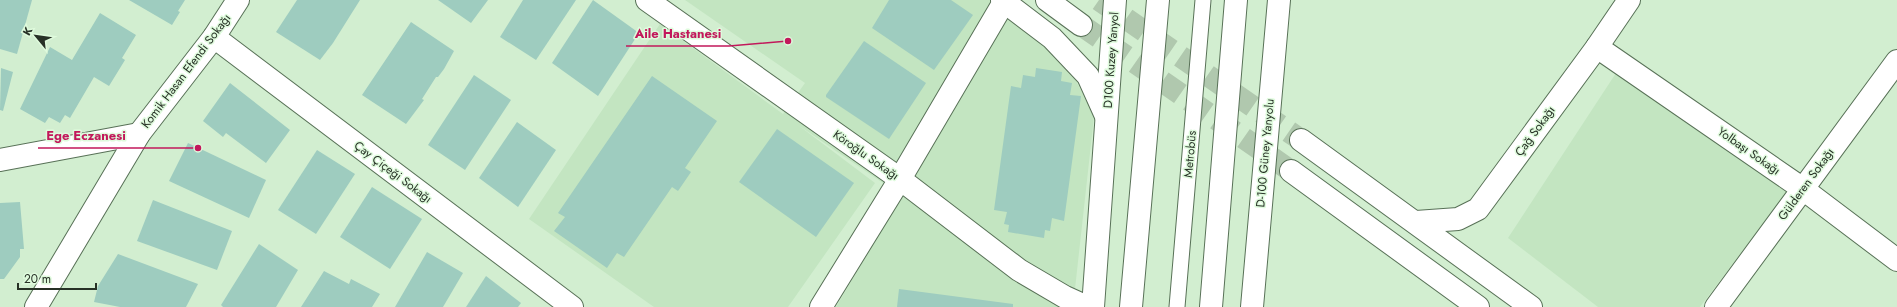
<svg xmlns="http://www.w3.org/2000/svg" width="1897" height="307" viewBox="0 0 1897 307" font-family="Jost,sans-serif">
<rect width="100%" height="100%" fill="#d2eed0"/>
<g fill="#c3e5c1">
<polygon points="685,0 991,0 1067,62 1094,117 1073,307 836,307 902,196 798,125 875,183 788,307 654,307 529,219 660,24 783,114 805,83"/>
<polygon points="1618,70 1787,192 1700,307 1598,307 1508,238"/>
</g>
<g fill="#9eccbf">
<polygon points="0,0 32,0 17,54 0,49"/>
<polygon points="129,0 185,0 178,11 180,12 172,25"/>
<polygon points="297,0 360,0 333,43 320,60 276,32"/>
<polygon points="438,0 488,0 471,23"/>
<polygon points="523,0 576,0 536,60 500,37"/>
<polygon points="593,0 639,33 598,96 552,63"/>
<polygon points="889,0 951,0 973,15 934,70 872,28"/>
<polygon points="100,13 136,35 122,58 125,60 109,86 94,77 70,118 65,115 60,123 49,117 45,123 20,109 50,47 72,60"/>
<polygon points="411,22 454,51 444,69 438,77 436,77 422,99 424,100 406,124 362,95"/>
<polygon points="864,41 926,83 889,139 826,97 826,95"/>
<polygon points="1,68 13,72 3,111 0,110"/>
<polygon points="1036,68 1062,72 1061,81 1072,83 1070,95 1081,96 1064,221 1052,218 1050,231 1045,230 1044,238 1008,232 1009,225 1004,224 1007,212 994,210 1011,86 1021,88 1023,75 1035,77"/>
<polygon points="474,75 511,100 465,170 428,145"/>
<polygon points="652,76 717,121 685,168 691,172 678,191 672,187 624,257 617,253 607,268 554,231 565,217 558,213"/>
<polygon points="230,83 290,130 266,163 226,133 223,137 203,121"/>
<polygon points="517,122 556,150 518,207 479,178"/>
<polygon points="777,129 854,183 816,237 739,182"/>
<polygon points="188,143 266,180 249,218 169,181"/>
<polygon points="317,150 355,174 316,234 278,210"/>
<polygon points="372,187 422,219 390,269 340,237"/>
<polygon points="153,200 232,231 217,270 137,241"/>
<polygon points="20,202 24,249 20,249 20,257 4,279 0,279 0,203"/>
<polygon points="259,244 298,270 276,307 223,307 221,305"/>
<polygon points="427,252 463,273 443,307 395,307"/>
<polygon points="118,254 198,284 186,307 120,307 94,302 98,286"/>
<polygon points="324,271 349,284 351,279 380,294 372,307 301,307"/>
<polygon points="486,276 521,303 518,307 466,307"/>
<polygon points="899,289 1013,304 1013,307 897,307"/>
</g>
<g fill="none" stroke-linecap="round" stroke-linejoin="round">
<g stroke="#b0c8ae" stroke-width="22" stroke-dasharray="22 11" stroke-linecap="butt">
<polyline points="1099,0 1301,140"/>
<polyline points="1081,25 1291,171"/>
</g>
<defs>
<polyline id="lane" points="1177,307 1203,0"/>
<g id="street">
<polyline points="647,0 900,179 1019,270 1065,297 1087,307"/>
<polyline points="214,37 572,307"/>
<polyline points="1597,47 1803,189 1897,260"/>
<polyline points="0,160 139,134"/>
<polyline points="1416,222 1458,219 1478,209 1597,47 1629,0"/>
<polyline points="36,307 139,134 214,37 238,0"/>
<polyline points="821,307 900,179 1004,2"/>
<polyline points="1716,307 1897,61"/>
</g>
<g id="secondary">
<polyline points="1047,0 1081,25"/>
<polyline points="1301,140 1531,307"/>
<polyline points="1291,171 1478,307"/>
</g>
<g id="primary">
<polyline points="1002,0 1052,38 1088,76 1106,116"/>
<polyline points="1093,307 1115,0"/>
<polyline points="1252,307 1279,0"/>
</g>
<g id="highway">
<polyline points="1131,307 1158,0"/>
<polyline points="1211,307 1236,0"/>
</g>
</defs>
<use href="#lane" stroke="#587157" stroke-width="17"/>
<use href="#street" stroke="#587157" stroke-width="24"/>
<use href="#secondary" stroke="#587157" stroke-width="24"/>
<use href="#primary" stroke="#587157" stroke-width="24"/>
<use href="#highway" stroke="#587157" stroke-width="24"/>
<use href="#lane" stroke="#fff" stroke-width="15"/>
<use href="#street" stroke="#fff" stroke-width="22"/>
<use href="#secondary" stroke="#fff" stroke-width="22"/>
<use href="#primary" stroke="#fff" stroke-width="22"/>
<use href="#highway" stroke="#fff" stroke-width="22"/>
</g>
<g text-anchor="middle" stroke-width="3" stroke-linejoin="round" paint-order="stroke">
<g font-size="12" fill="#273126" stroke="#dffbdd">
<text transform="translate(1111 60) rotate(-86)" y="4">D100 Kuzey Yanyol</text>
<text transform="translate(186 71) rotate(-53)" y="4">Komik Hasan Efendi Sokağı</text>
<text transform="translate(1535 131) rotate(-54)" y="4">Çağ Sokağı</text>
<text transform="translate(1749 151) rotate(35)" y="4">Yolbaşı Sokağı</text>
<text transform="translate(1265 153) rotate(-85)" y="4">D-100 Güney Yanyolu</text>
<text transform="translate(1190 154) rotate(-85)" y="4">Metrobüs</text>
<text transform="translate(866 155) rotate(35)" y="4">Köroğlu Sokağı</text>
<text transform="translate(393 172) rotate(37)" y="4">Çay Çiçeği Sokağı</text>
<text transform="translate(1806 184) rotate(-54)" y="4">Gülderen Sokağı</text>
</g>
</g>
<path fill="none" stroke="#c2185b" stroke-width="1.5" d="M788 41L729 46H626M198 148L134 148H38"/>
<g fill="#c2185b" stroke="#dffbdd" stroke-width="1.5">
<circle cx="788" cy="41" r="4"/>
<circle cx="198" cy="148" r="4"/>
</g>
<g font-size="13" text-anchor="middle" font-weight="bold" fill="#c2185b" stroke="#dffbdd" stroke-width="3" stroke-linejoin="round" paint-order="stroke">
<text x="678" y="38">Aile Hastanesi</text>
<text x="86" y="140">Ege Eczanesi</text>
</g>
<g transform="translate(36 36) rotate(299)" stroke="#dffbdd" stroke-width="3" paint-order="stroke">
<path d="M0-3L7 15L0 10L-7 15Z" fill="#273126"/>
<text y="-6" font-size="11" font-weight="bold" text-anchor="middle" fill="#273126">K</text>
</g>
<path d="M18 283v6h78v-6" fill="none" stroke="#273126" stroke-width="2"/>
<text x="24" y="283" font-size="12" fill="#273126" stroke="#dffbdd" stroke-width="3" paint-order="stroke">20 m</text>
</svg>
